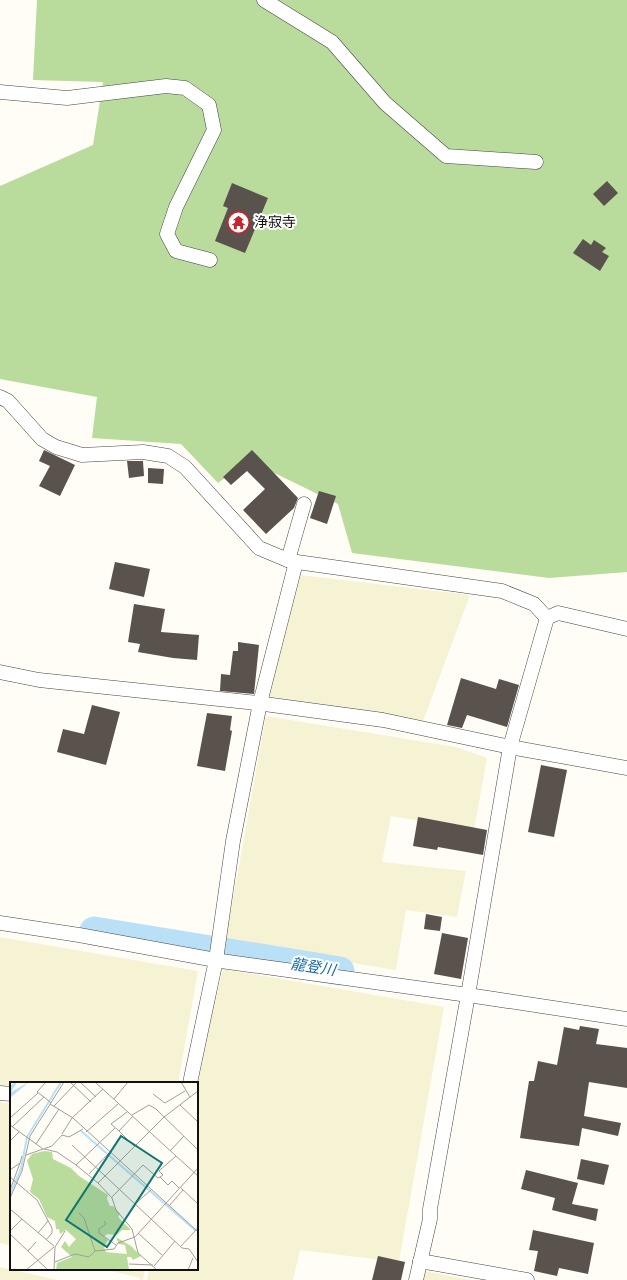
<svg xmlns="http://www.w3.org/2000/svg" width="627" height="1280" viewBox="0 0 627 1280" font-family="'Crimson Pro','Noto Sans JP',serif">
<rect width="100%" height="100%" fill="#fffdf5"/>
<g fill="#f6f3d4">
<polygon points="300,575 470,595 423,721 267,696"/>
<polygon points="266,716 456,747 487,758 474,830 391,816 382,862 466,871 457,917 406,910 396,970 225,943"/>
<polygon points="0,937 198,971 178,1083 11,1083 11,1089 0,1088"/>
<polygon points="223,969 444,1007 399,1262 300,1250 293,1280 147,1280 149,1269 197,1269 196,1083"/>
<polygon points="0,1102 11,1104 11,1246 0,1243"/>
<polygon points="0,1267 58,1280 0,1280"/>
<polygon points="103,1269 145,1269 143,1280 140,1280 140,1278"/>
<polygon points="424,1271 471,1280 422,1280"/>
</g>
<polygon fill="#b9dc9c" points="37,0 627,0 627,572 549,578 352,553 338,504 248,460 218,483 181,444 92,438 97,397 0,379 0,186 93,145 103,82 33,80"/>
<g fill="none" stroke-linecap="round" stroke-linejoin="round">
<polyline stroke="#b9e0f7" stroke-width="29" points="94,931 340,971"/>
</g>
<g fill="#5a524d">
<polygon points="607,181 618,193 604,206 593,194"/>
<polygon points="232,183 268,198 245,253 215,241 228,208 223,206"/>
<polygon points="583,239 591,245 594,240 606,248 602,252 609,256 600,271 573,253"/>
<polygon points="44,450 75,465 60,496 39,486 50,466 39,461"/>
<polygon points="252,450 298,498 294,508 266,534 243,510 265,489 247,471 231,485 223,477"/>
<polygon points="127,461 143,461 144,476 129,478"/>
<polygon points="148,468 164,469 163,484 148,483"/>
<polygon points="319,491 336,496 327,524 310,518"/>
<polygon points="115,562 150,569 144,597 109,589"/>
<polygon points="134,604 165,609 161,632 199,635 197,660 173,658 138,652 140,644 128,642"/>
<polygon points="238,642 259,645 254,694 220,691 221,674 230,675 233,651 238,651"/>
<polygon points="461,678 496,689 499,679 519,685 507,727 467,715 462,728 447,725"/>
<polygon points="92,705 120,712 106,765 57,752 63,729 84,734"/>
<polygon points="207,713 232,716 230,730 232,731 225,771 197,766"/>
<polygon points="541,765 567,770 554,837 528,832"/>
<polygon points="418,817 487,830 483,855 438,847 437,850 413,846"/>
<polygon points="426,914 442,917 440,931 424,929"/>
<polygon points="442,933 468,938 461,979 434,974"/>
<polygon points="580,1026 599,1029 596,1044 627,1048 627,1088 589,1082 584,1116 621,1123 618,1136 582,1128 579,1146 520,1138 529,1081 534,1081 538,1061 557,1065 564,1027 579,1030"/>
<polygon points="581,1159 609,1165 604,1185 577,1179"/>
<polygon points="526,1170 578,1183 572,1204 598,1209 596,1221 552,1210 555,1198 521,1189"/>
<polygon points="533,1230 594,1243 588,1274 559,1268 557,1276 534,1271 538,1251 529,1250"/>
<polygon points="378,1256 405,1262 401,1280 372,1280"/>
</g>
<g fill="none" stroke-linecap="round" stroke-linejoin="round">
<defs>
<g id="street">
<polyline points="264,0 332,42 385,103 446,156 536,162"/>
<polyline points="0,92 67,98 166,86 185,88 209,105 214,130 176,207 167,234 176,251 210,260"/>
<polyline points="0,397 8,401 42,439 56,447 82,455 143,452 168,456 185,467 259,548 290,561 502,591 534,604 547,618"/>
<polyline points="288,560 304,504"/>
<polyline points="0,672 39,680 257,703 383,720 510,747 627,768"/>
<polyline points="0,923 79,935 221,961 468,995 627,1019"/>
<polyline points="190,1083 216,960 233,841 260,703 296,562"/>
<polyline points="0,1093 11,1094"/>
<polyline points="420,1261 527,1280"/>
<polyline points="416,1280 430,1219 430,1209 468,995 510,747 547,618 558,613 627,629"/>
</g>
</defs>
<use href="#street" stroke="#444" stroke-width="15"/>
<use href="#street" stroke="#fff" stroke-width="14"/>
</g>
<defs>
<symbol id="temple-ring" viewBox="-11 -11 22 22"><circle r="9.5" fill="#fff" stroke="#c4262e" stroke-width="1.5"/><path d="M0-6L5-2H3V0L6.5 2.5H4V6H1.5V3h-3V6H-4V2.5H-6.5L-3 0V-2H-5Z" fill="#c4262e"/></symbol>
</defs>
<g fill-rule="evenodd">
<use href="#temple-ring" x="226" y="210" width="25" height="25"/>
</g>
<g text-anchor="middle" stroke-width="4" stroke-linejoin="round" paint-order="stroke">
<g font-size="14" fill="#111" stroke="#fff" text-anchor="start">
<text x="254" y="227">浄寂寺</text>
</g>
<g font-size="15" font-style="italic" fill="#1768a6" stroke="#fff">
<text transform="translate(313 967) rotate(9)" y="5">龍登川</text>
</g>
</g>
<g transform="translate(10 1082)">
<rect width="188" height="188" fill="#fffdf5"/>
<path d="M34,69l8,1 1,7 18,9 8,8 29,19 -1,4 3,7h3l7,8 -2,3 13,13h-9l-5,5 -10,-1 -3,3 4,3 -4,7 2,5 21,2 -2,-9 -6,-1 -3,-7 15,9 10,10 -8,4 -2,-3h-4l2,13h-73l1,-7 15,-6 -11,-10 4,-6 4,6 7,-8 -10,-9 -6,4 -1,-5h-3l-1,-8 -8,-4 -8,-18 -9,-7 3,-13 -6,-18 5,-7z" fill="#b9dc9c"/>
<path d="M7,0l-6,10 18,-10 -19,16v-13z" fill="#b9e0f7"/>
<path fill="none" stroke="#b9e0f7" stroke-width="2" d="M71,49l114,99 3,-2M0,112l11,-25 6,-32 34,-55"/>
<path fill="none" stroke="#a09f9a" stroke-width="1" d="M60,0l21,20M70,0l16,15M85,0l103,94M171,0l9,15M143,12l12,9 20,-12M34,15l-7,-5 9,-10M104,17l14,-17M40,22l23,14 123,112M170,23l18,17M44,24l23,-24M117,30l-16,12 8,7 14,-15M122,33l17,-10 7,4 42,41M0,36l28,-25M0,43l33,24M2,45l32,-30 7,6M109,49l15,15M76,50l32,-28M52,52l10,-16 31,-29M0,59l9,-9M26,62l23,-35M62,63l110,103 7,1 9,13M34,67l13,3 19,13 22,18 66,-66 34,-26M160,69l14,-15M16,73l26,-9 10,-11 7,2 14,-8M66,83l39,-37M0,88l10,-7 2,-7M79,92l20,-21M0,95l27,23 15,28v5l-6,7M150,95l8,8 4,-4 7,7M88,101l14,15 4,12 16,19 6,24 19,17M170,105l18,17M0,108l10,-27M102,115l31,-32 15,13 2,-1 3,-2 -4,-4 17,-15M0,116l12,-27 8,-35 34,-54M126,121l15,-13M159,124l14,-16M0,127l44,37M69,131l5,5 11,33M94,139l2,3 -7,5v4l17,12M0,149l12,-12M28,151l10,-12M128,151l24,22M0,152l38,36M171,164l15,-16 2,2M18,169l8,-9M45,180l20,-8 14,3 6,-6 19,-2 4,-6 17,-6 63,-69M119,182l24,1M144,184l21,-25M16,188l28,-23M44,188l1,-23 10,-16M178,188l5,-12"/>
<path fill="#0f766e" fill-opacity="0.15" stroke="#0f766e" stroke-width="2" d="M111,54l41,27 -55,84 -41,-27z"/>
<rect width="188" height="188" fill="none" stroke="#111" stroke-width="2"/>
</g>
</svg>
